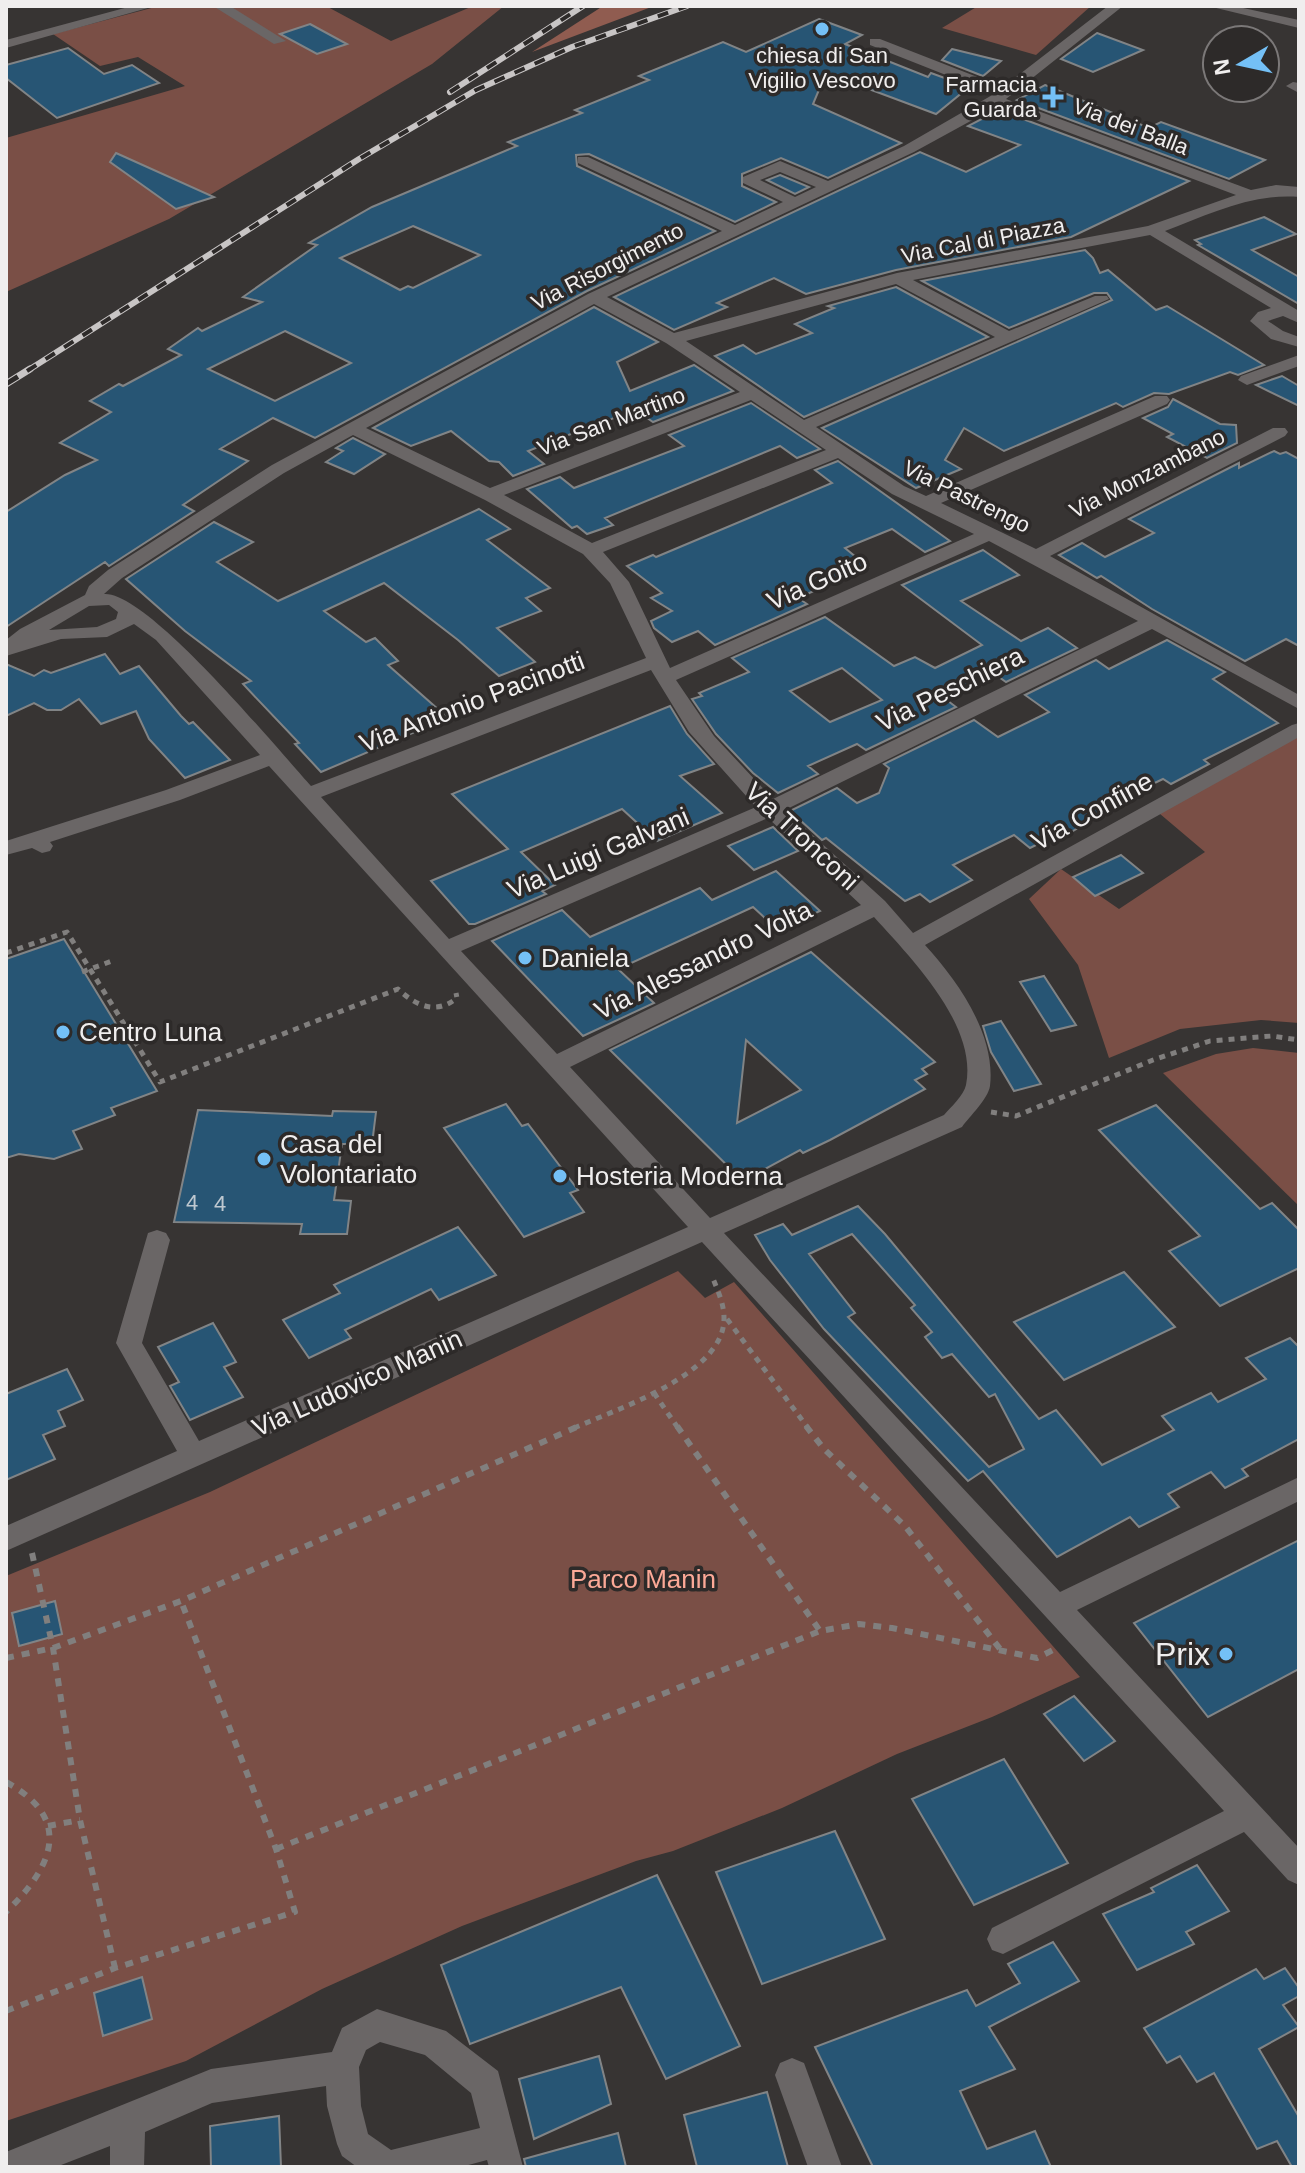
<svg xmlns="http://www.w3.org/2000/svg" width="1305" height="2173" viewBox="0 0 1305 2173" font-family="Arial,sans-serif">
<rect width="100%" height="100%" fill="#373433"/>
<g fill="#7a4f46">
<polygon points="159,6 326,6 391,41 473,6 504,6 432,64 169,219 6,292 6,138 185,86 138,57 100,66 53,34"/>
<polygon points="978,6 1091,6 1036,55 942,28"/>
<polygon points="1299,732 1299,1023 1261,1020 1180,1029 1109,1058 1078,965 1029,899 1061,869 1119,909 1205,852 1153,808"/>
<polygon points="1253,1048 1299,1053 1299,1206 1163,1073 1216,1054"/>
<polygon points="678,1271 705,1298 734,1282 1080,1677 992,1717 897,1754 782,1808 673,1851 636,1861 462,1926 322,1989 186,2061 6,2121 6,1576 210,1492"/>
</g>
<polygon fill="#905c50" points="603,6 654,6 532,52"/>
<g fill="#275574" stroke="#818486" stroke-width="2" fill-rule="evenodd">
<path d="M819,19l43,16 -17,9 83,33 3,-4 38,14 -33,27 -110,-41 -13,31 88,39 -73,35 -47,-20 -39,16v12l34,16 -41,20 -146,-68 -13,1 1,11 138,65 -128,60 -272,147 -42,-20 -53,31 28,12 -65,44 11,6 -85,55 -4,-4 -99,65v-115l59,-37 32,-15 -37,-17 51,-31 -21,-11 29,-17 4,2 58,-31 -13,-6 30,-21 4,3 60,-29 -19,-5 74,-52 -8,-2 63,-36 145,-61 -9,-4 74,-29 -7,-3 74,-30 -10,-4 84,-34 23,10zM413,226l67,29 -67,33 -5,-2 -8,4 -60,-32zM285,331l66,32 -76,38 -67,-32z"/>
<polygon points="310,24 347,44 317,54 280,34"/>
<polygon points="1097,33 1143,50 1093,72 1061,59"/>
<polygon points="68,48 104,74 132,65 159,83 57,118 6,78 6,65"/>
<polygon points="952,49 1001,61 983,76 942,60"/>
<polygon points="1045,85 1149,128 1161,122 1265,160 1229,179 1017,100"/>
<polygon points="999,110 1189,181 1071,237 896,270 806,294 774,278 717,303 727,307 674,330 614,297 920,152 966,172 1020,145 968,126"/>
<polygon points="116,153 214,197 176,209 110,162"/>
<polygon points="780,175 809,187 795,194 767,180"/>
<polygon points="1264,217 1296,234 1252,250 1299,277 1299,304 1198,245 1201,244 1195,240"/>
<polygon points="1085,250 1093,258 1100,273 1108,270 1156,310 1167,306 1264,365 1238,375 1230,372 1169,394 1154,393 1123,407 1116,403 1004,451 964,428 945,460 961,469 916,488 822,428 1112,300 1107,293 1094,293 1009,328 922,281"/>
<polygon points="896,287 988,337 804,417 715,356 743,345 756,354 812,333 795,324 834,308 828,306"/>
<polygon points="594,307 658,342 617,362 630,391 694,365 733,391 653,422 636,410 581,430 528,451 544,464 513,476 499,462 489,461 451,431 411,446 373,428"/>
<polygon points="1282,376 1299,386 1299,406 1256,385"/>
<polygon points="1173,399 1220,424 1236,425 1237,443 1207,458 1167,437 1173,434 1143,418 1168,407"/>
<polygon points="751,403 820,449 797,458 780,446 605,518 613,525 587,534 577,526 572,528 527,489 560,477 574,488 684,446 669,435"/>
<polygon points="353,438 385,454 354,474 326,462 343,451 336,448"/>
<polygon points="1274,451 1280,454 1286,452 1299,459 1299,646 1286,639 1245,661 1152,609 1101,576 1097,578 1059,555 1082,543 1105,557 1154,533 1129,519 1239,463 1239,468"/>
<polygon points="838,461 950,541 925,552 892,529 845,548 868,567 798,598 807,604 715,645 698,631 672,642 654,628 651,621 672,611 651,598 662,593 627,566 653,555 656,557 832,483 815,470"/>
<polygon points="479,509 510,529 487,540 550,588 526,598 541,611 497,628 535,662 499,676 458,640 384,583 324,611 366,642 375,638 398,661 388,665 448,718 321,772 295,744 299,743 243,684 251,681 185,631 126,579 214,522 253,542 217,562 278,601"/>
<path d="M983,550l36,25 -58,26 60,40 27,-13 29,20 -71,34 -10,-7 -52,23 12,9 -90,43 -9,-6 -49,22 10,8 -40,19 -25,-20 -37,-39 -24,-35 10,-3 -3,-3 50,-21 -17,-14 93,-41 69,49 21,-9 20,11 47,-23 -80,-60zM842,668l40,32 -52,22 -40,-31z"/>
<polygon points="1167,640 1225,672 1213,679 1278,723 1204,760 1209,764 1171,784 1163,779 1142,789 1068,834 1064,831 1030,848 1014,835 953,865 972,880 930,902 920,894 905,901 826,838 822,840 790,811 837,788 857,803 879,793 889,768 884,764 974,720 998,737 1049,712 1025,695 1096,660 1109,669"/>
<polygon points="105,654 120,674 139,666 181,716 189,724 193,722 230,760 185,778 149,739 136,711 101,724 79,699 61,710 47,710 34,703 6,716 6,664 34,676 44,670 51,673"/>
<polygon points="670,706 687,734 714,764 680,776 722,813 657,841 622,809 521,852 555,885 542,891 546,894 475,924 469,924 431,881 508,849 452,794"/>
<polygon points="773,827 798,851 754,870 728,846"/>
<polygon points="1121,855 1143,873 1095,896 1073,877"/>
<polygon points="776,871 820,911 778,930 753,907 618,969 654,1003 583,1036 492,941 562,910 590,937 700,888 712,900"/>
<polygon points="64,939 157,1091 111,1108 115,1115 73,1131 82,1149 54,1159 19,1154 6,1158 6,959"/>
<path d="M811,952l124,110 -13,7 5,5 -12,6 10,9 -95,51 -27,13 -3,-3 -57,31 -133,-131zM746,1040l55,50 -64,33z"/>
<polygon points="1044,976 1076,1025 1051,1031 1020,982"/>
<polygon points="1001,1021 1041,1084 1014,1091 991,1052 983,1026"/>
<polygon points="506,1104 522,1126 528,1124 578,1190 570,1193 584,1212 524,1237 444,1128"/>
<polygon points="1156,1105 1260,1209 1272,1203 1299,1230 1299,1268 1220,1306 1169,1251 1200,1236 1099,1130"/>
<polygon points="198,1110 332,1116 333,1111 376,1112 372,1144 342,1144 334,1200 351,1201 347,1234 300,1234 302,1224 174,1222"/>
<path d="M858,1206l27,28 154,185 17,-9 46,55 72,-35 -12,-14 49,-23 7,9 48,-23 -20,-21 44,-20 9,9v92l-57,30 6,7 -23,12 -14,-16 -43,22 11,13 -40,20 -9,-10 -73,40 -74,-86 -15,10 -144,-152 -54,-69 -15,-25 28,-11 9,11zM852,1234l63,71 -4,3 21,24 -7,5 17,21 10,-4 37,43 6,-3 29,55 -35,18 -141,-150 7,-4 -46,-59z"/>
<polygon points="458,1227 496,1275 439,1300 431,1289 345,1330 351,1338 309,1358 283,1320 340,1293 334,1285"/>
<polygon points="1124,1272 1175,1327 1064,1380 1014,1322"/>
<polygon points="213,1323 236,1362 224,1367 243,1397 190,1420 170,1386 179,1382 158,1347"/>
<polygon points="67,1369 83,1400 58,1411 65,1426 43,1435 55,1459 6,1480 6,1394"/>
<polygon points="1299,1540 1299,1669 1208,1717 1134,1623"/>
<polygon points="55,1601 62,1634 19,1646 12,1613"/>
<polygon points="1074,1696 1115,1741 1084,1761 1044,1714"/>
<polygon points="1004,1759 1068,1863 974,1905 912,1799"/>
<polygon points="835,1831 885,1939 762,1984 716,1872"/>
<polygon points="1197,1865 1229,1911 1186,1932 1194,1944 1137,1970 1103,1914 1154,1892 1151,1888"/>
<polygon points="657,1875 740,2046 666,2079 621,1987 470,2044 441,1965"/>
<polygon points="1053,1942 1079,1981 989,2027 1015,2069 960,2091 987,2149 1035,2131 1051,2167 873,2167 815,2047 967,1990 976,2006 1020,1983 1008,1964"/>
<polygon points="1285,1968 1299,1988 1299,1996 1283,2005 1299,2027 1259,2049 1299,2117 1299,2167 1292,2167 1277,2141 1257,2149 1214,2073 1197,2082 1180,2056 1167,2063 1144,2028 1256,1969 1264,1979"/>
<polygon points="142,1977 152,2019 103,2036 94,1993"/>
<polygon points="599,2056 611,2104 534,2139 519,2079"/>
<polygon points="767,2092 788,2167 697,2167 684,2115"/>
<polygon points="279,2116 281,2167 211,2167 210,2126"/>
<polygon points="618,2133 626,2167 526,2167 524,2159"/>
</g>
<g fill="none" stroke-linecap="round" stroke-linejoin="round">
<g stroke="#817f7e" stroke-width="5" stroke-dasharray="6 6" stroke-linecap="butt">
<path d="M6,953l61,-21 93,150 238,-93c18,17 38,26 59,9l-1,-5"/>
<polyline points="82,972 112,961"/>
<polyline points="991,1112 1016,1116 1153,1060 1210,1041 1272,1036 1299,1040"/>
<polyline points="727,1319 808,1428"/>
<polyline points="654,1393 678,1428"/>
<path d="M574,1428c43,-19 151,-54 150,-110 0,-15 -7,-29 -12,-42"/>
</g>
<g stroke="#817f7e" stroke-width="6" stroke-dasharray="8 8" stroke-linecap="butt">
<polyline points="677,1426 820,1631"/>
<polyline points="806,1426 824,1449 905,1526 1000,1649"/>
<polyline points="32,1553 53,1648 80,1820 115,1968"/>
<polyline points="6,1658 53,1648 181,1601 579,1426"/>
<path d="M6,1782c68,37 47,85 0,130"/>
<polyline points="48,1826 80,1820"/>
<polyline points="276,1849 820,1631 859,1624 892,1628 1037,1658 1059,1647"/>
<polyline points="6,2011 115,1968 295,1912 276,1849 181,1601"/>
</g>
<g fill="#6a6666" fill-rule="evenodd">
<polygon points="132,6 155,6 6,48 6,40"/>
<polygon points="213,6 230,6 286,41 274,44"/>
<path d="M1108,6h15l-117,93 245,91 25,-5 23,2v10c-47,-4 -91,18 -134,34l134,80v12l-16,-7 -15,5 15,10 16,6v10l-28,-8 -21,-18 8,-9 13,-4 -121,-73 -237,45 96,51 86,-35h12l2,3 -293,128 88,59 22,10 229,-100h12l3,4 -3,4 -226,99 95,46 237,-121h12l3,4 -3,4 -235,120 249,139v14l-147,-80 -367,181 100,91 28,32 379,-208 7,-2v14l-374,208c33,36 71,90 65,141 -2,13 -20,30 -28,41l-238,106 336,359 239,-115v24l-222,109 222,238v37l-11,-5 -44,-48 -241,122 -11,-4 -5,-11 5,-11 232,-117 -522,-569 -696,309v-25l171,-75 -61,-108 32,-110 9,-3 9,3 4,7 -28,103 57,98 489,-214 -419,-461 -89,34 -130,42 3,4 -3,5 -8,2 -10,-5 -26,7v-14l160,-51 94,-35 -104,-115 -22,-16 -27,13 -46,2 -55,17v-16l14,-11 65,-34 4,-9 19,-16 164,-105 316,-171 134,-63 -144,-68v-6h10l147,68 48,-23 -40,-19v-6l37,-16 48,20 76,-35 90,-52 -124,-49v-6h10l123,48zM998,106l238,89 -88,31 -251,47 -223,60 -67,-36 307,-145zM780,172l36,15 -21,10 -35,-17zM896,284l99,53 -191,83 -118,-79zM594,304l72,39 74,49 -250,96 -124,-60zM751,400l75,50 -234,93 -88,-48zM353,435l132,65 98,54 27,29 36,75 -335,128c-33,-36 -163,-195 -207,-192l18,-16 162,-105zM838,458l54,36 82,40 -304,134 -41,-86 -26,-30zM989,541l149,80 -365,178 -59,-63 -38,-56zM109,605l9,7 -2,7 -19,8 -48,3 40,-24zM651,670l38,62 67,75 -307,132 -128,-142zM768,818l93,87 -304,149 -96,-103zM874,917c36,40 104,108 92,168 -2,10 -15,22 -22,30l-234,103 -140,-151z"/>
<polygon points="1208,6 1234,6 1299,20 1299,28"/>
<polygon points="1293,82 1299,83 1299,93 1286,86"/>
<polygon points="1299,355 1299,366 1247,385 1238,380 1241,376"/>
<path d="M377,2009l69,22 52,40 25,96h-34l-2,-7 -26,7h-104l-15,-11 -5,-12 -10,-38 -1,-20 -114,17 -67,29 -1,35h-34v-21l-54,21h-50v-15l205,-83 121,-17 10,-24zM380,2042l45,13 46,38 9,35 -89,22 -23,-16 -7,-28 -2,-39 7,-17z"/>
<polygon points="792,2058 804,2063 842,2167 808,2167 775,2075 780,2063"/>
</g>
<defs>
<g id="rail-far1">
<polyline points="450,92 583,6"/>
<polyline points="27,371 359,159 476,90 572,47 687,6"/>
</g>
<polyline id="rail" points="6,384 30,369"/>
</defs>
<use href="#rail-far1" stroke="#c8c5c5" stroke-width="6"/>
<use href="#rail" stroke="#c8c5c5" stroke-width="7"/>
<use href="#rail-far1" stroke="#2d2a29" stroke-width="4" stroke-dasharray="11" stroke-linecap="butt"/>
<use href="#rail" stroke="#2d2a29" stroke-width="5" stroke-dasharray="14" stroke-linecap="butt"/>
</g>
<g fill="#74c0f6" stroke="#2d2a29" stroke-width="3">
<circle cx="822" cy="29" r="8"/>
<path d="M1049 85h8v8h8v8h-8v8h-8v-8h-8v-8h8z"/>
<circle cx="525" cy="958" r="8"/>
<circle cx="63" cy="1032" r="8"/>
<circle cx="264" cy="1159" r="8"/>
<circle cx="560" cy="1176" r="8"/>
<circle cx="1226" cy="1654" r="8"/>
</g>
<g text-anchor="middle" stroke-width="7" stroke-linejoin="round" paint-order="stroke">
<g font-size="22" fill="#f0eeee" stroke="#2d2a29">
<text x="822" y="63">chiesa di San<tspan x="822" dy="25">Vigilio Vescovo</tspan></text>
<text x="1037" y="92" text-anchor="end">Farmacia<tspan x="1037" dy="25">Guarda</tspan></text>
</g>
<g font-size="22" fill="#f0eeee" stroke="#2d2a29">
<text transform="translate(1131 126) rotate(21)" y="8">Via dei Balla</text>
<text transform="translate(983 240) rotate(-11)" y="8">Via Cal di Piazza</text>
<text transform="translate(607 266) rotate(-27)" y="8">Via Risorgimento</text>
<text transform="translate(611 421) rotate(-21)" y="8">Via San Martino</text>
<text transform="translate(1147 473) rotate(-27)" y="8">Via Monzambano</text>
<text transform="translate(967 496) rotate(26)" y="8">Via Pastrengo</text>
</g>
<g font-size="22" fill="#bec8d0">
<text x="192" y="1210">4</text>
<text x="220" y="1211">4</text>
</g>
<g font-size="26" fill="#f0eeee" stroke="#2d2a29">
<text transform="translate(817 581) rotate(-24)" y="9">Via Goito</text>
<text transform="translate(950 689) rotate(-26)" y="9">Via Peschiera</text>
<text transform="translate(472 702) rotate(-21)" y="9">Via Antonio Pacinotti</text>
<text transform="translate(1092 811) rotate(-29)" y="9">Via Confine</text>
<text transform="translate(802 836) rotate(43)" y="9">Via Tronconi</text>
<text transform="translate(598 853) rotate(-23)" y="9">Via Luigi Galvani</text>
<text transform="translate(703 960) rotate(-26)" y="9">Via Alessandro Volta</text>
<text transform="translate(357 1383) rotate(-24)" y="9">Via Ludovico Manin</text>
</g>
<g font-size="26" fill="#f0eeee" stroke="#2d2a29" text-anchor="start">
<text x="541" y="967">Daniela</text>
<text x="79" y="1041">Centro Luna</text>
<text x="280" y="1153">Casa del<tspan x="280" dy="30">Volontariato</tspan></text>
<text x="576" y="1185">Hosteria Moderna</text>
</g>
<g font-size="26" fill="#fca997" stroke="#2d2a29">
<text x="643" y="1588">Parco Manin</text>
</g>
<g font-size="32" fill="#f0eeee" stroke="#2d2a29" text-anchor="end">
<text x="1210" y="1665">Prix</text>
</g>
</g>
<rect width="1305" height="2173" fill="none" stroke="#f0eeee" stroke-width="16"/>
<g transform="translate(1241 64) rotate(261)"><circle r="38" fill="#2d2a29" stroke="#7b7878" stroke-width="2"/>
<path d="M0-6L14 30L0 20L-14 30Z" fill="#74c0f6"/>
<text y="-12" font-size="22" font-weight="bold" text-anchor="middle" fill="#f0eeee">N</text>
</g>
</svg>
